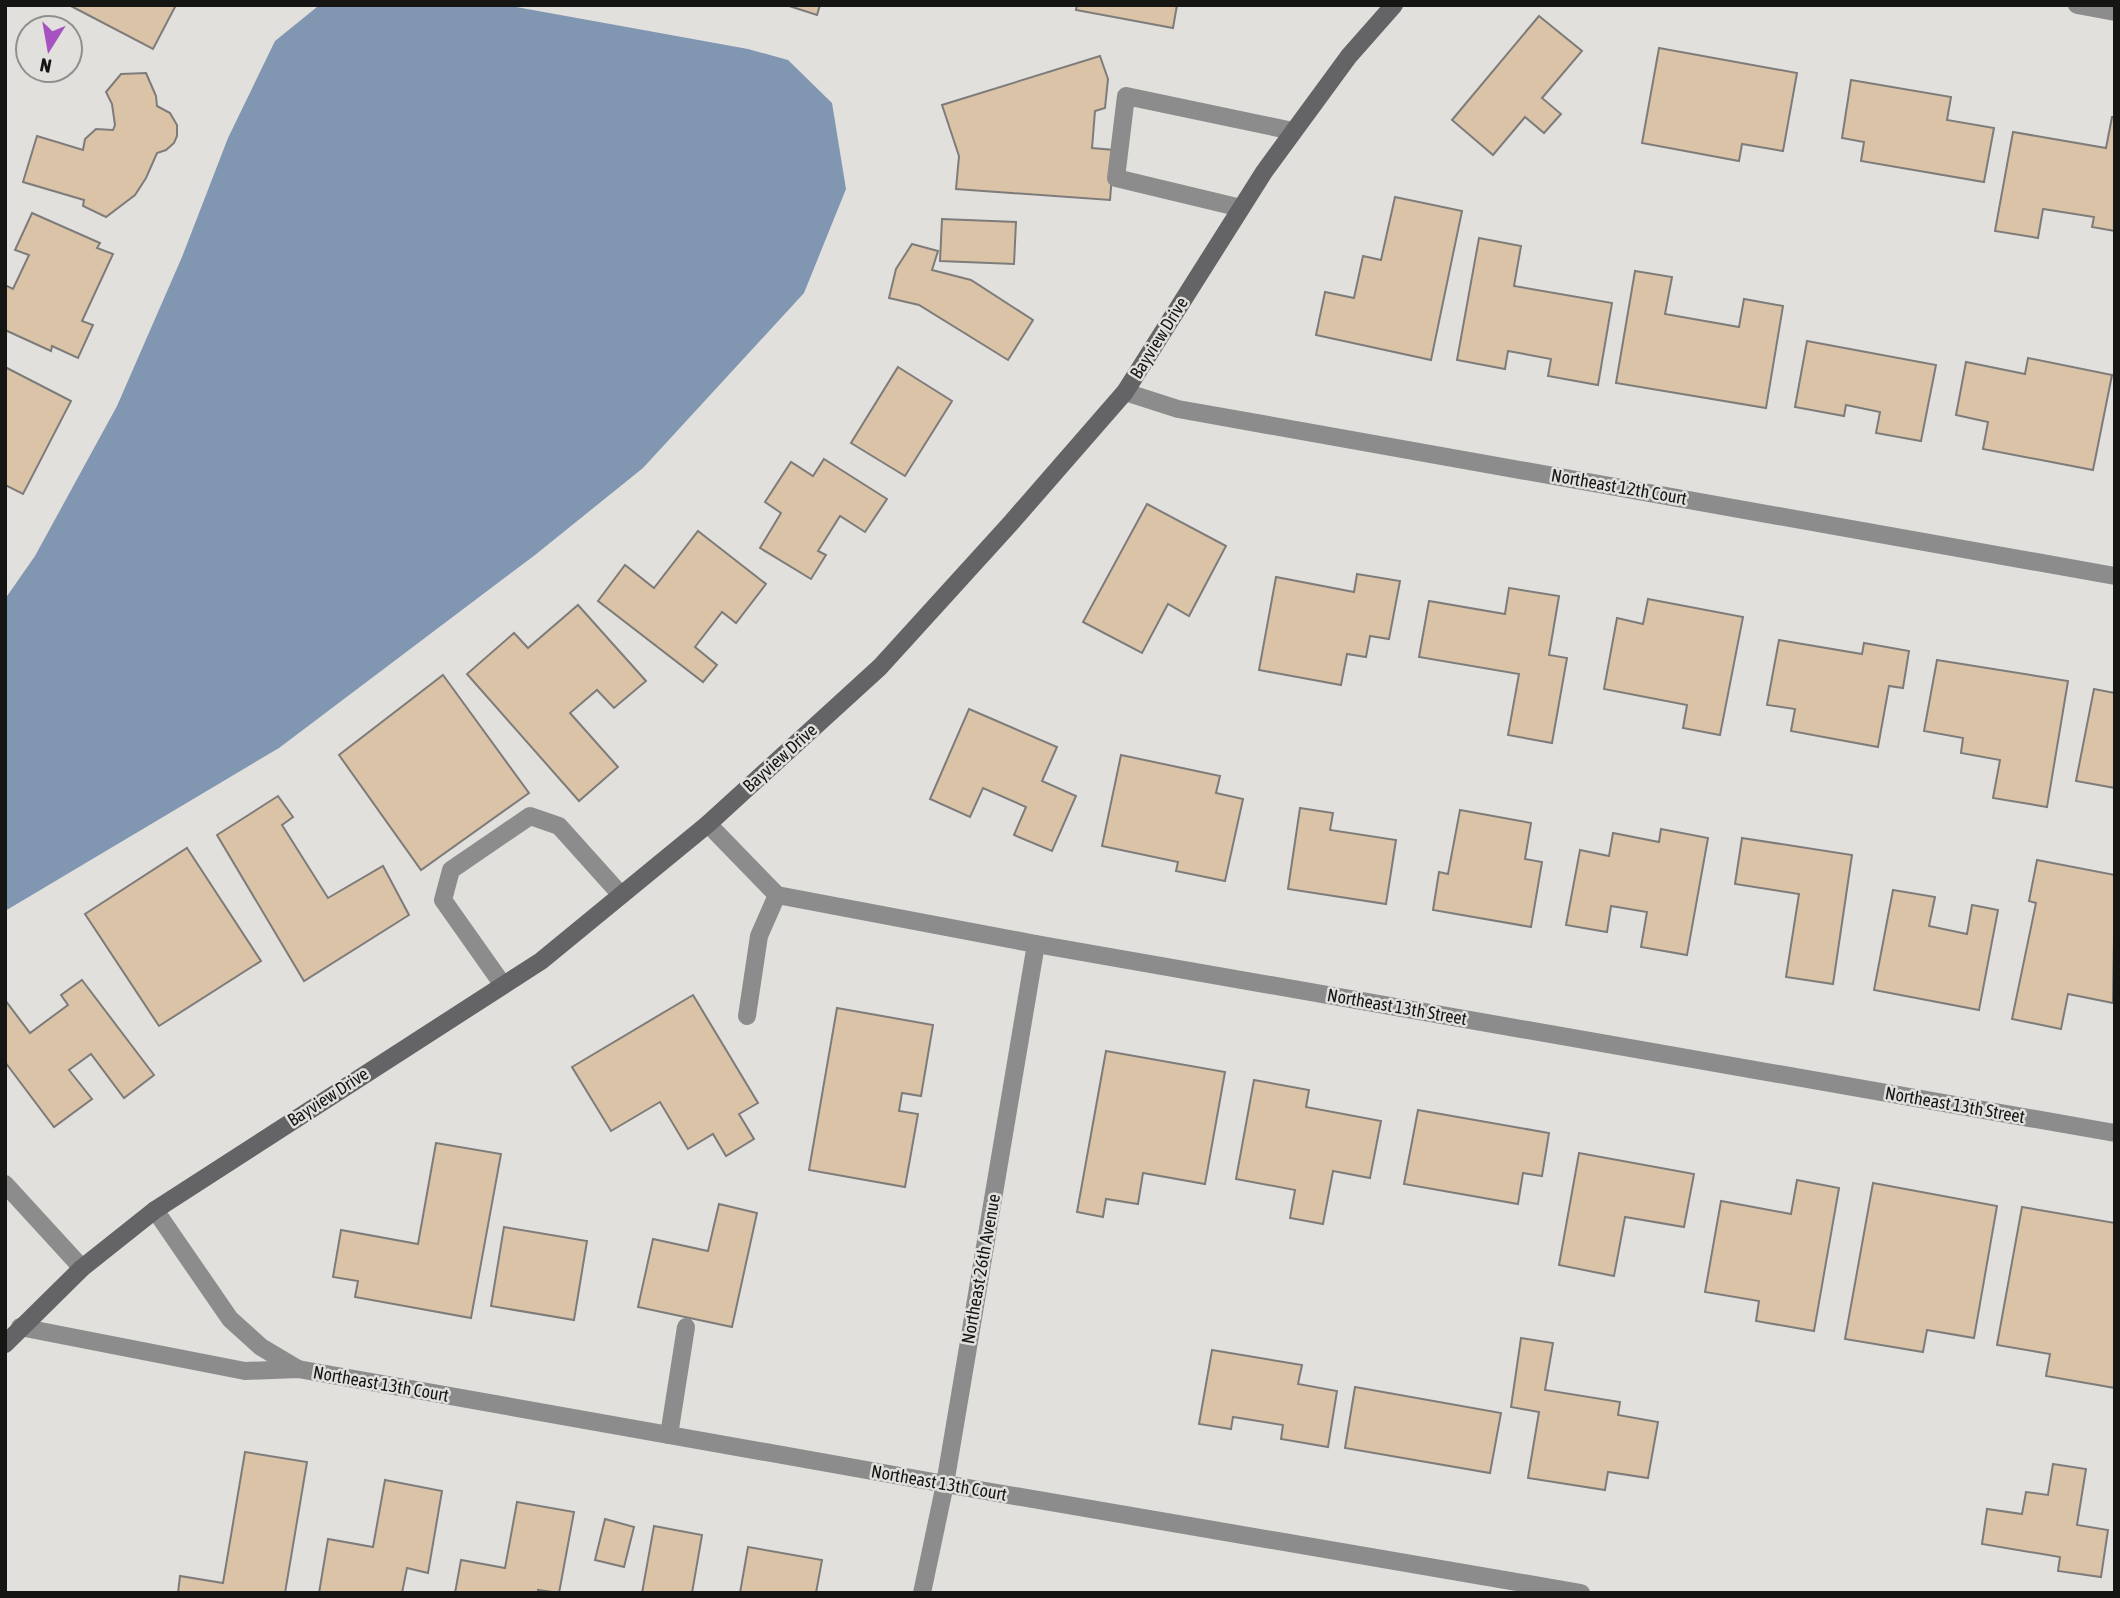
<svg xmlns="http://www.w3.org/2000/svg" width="2120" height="1598" viewBox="0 0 2120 1598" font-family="'Asap Condensed',sans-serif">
<rect width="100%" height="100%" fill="#e1e0dd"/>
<polygon fill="#8196b0" points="341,5 505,5 748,49 788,60 832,103 846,189 804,293 643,468 535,555 279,748 5,911 5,599 35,556 117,406 182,257 228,138 275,41 317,7"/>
<g fill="#dac3a7" stroke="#7e7c7a" stroke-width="2">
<polygon points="69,5 176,5 153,49"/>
<polygon points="786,5 820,5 817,15"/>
<polygon points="1077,5 1177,5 1173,28 1076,10"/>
<polygon points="1539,16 1582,51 1542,98 1561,114 1544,133 1525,117 1493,155 1452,120"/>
<polygon points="1659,48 1797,73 1783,151 1742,144 1739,161 1642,143"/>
<polygon points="1100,56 1108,79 1105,108 1095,111 1092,148 1114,150 1110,200 956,189 959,156 942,105"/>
<polygon points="146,73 156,96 157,106 170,113 177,125 177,136 174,143 166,150 157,153 146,178 135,195 106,217 83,206 84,200 23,182 37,136 83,150 85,139 96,129 113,130 115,125 112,104 106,92 121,74"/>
<polygon points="1851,80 1951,97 1947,120 1994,128 1984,182 1861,161 1864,142 1842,138"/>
<polygon points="2112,117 2115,117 2115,231 2092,227 2094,217 2043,209 2038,238 1995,231 2013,132 2106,148"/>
<polygon points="1395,197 1462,211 1431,360 1316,335 1325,292 1354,298 1363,256 1381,260"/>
<polygon points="32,213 100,243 97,248 113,254 82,321 93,325 78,358 52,346 51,351 5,330 5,285 13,289 29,255 15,250"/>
<polygon points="942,219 1016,222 1014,264 940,261"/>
<polygon points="1479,238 1521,246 1514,286 1612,303 1598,385 1548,376 1551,359 1508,351 1505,369 1457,360"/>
<polygon points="912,244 938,251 932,270 971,280 1033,320 1008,360 919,305 889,298 896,269"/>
<polygon points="1635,271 1672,277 1665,314 1739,327 1744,299 1783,306 1766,408 1616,383"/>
<polygon points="1807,341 1936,365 1921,441 1876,433 1880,412 1846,405 1844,416 1795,407"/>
<polygon points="2028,358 2112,375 2093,470 1983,449 1988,422 1956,415 1966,362 2025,374"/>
<polygon points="5,367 71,401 23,494 5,485"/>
<polygon points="898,367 952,401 905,476 851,443"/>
<polygon points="824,459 887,499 865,532 840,516 818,551 826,555 811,579 760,548 781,513 765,502 791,462 813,476"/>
<polygon points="1147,504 1226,546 1189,616 1168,604 1142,653 1083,622"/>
<polygon points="698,531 766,584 736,623 722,612 695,647 717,665 703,682 598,601 625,565 654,588"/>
<polygon points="1357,574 1400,581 1389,639 1370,636 1366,657 1347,654 1341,685 1259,670 1276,577 1354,592"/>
<polygon points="1509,588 1559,596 1549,655 1567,658 1552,743 1508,735 1519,674 1419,657 1429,601 1505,614"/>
<polygon points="1648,599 1743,617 1720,735 1683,728 1687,705 1604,689 1617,618 1643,624"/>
<polygon points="578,605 646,681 614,708 597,690 570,713 618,767 579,801 467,674 514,633 528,648"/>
<polygon points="1779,640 1862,654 1864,643 1909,651 1903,688 1889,686 1878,747 1791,731 1795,709 1767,705"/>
<polygon points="1937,660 2068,681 2047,807 1993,798 2000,760 1961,753 1963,738 1924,731"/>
<polygon points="443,675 529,793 421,870 339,755"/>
<polygon points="2094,689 2115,693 2115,788 2076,781"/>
<polygon points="969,709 1057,747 1042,781 1076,796 1052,851 1014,835 1026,807 983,788 970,817 930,799"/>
<polygon points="1121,755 1220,776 1216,793 1243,799 1225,881 1176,871 1178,862 1102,846"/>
<polygon points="278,796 293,817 282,825 328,898 383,866 409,915 304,981 217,835"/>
<polygon points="1300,808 1333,813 1330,830 1396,840 1386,904 1288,889"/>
<polygon points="1460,810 1531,823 1525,859 1542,862 1531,927 1433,910 1439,872 1448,874"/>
<polygon points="1661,829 1708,838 1687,955 1641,947 1647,912 1611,906 1607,932 1566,925 1580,850 1609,856 1613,833 1659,842"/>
<polygon points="1742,838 1852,855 1833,984 1786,977 1799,894 1735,884"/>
<polygon points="187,848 261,961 159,1026 85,914"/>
<polygon points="2037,860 2115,875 2113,1003 2068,994 2061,1029 2012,1019 2036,903 2029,901"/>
<polygon points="1893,890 1935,897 1929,926 1967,934 1972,905 1998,910 1979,1010 1874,990"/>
<polygon points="82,980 154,1075 124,1098 91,1054 69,1070 92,1099 54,1127 5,1062 5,1000 30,1033 68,1005 61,995"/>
<polygon points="693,995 758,1103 739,1114 754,1139 726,1156 713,1134 688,1149 660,1102 611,1131 572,1067"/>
<polygon points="837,1008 933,1025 921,1096 902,1093 899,1111 918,1114 905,1187 809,1170"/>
<polygon points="1106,1051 1225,1072 1205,1184 1143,1173 1138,1204 1106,1199 1103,1217 1077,1212"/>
<polygon points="1254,1080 1309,1090 1306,1107 1381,1121 1370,1178 1333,1171 1323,1224 1290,1218 1295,1190 1236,1179"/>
<polygon points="1418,1110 1549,1133 1542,1176 1523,1173 1518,1204 1404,1184"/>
<polygon points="436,1143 501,1154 471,1318 355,1297 358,1281 333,1277 341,1230 418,1244"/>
<polygon points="1579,1153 1694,1174 1684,1227 1625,1217 1614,1276 1559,1265"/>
<polygon points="1797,1180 1839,1188 1814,1331 1756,1321 1759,1301 1705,1292 1721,1201 1791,1214"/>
<polygon points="1873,1183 1997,1206 1974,1338 1927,1330 1923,1352 1845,1339"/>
<polygon points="719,1204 757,1213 732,1327 638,1307 653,1239 708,1251"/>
<polygon points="2022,1207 2115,1223 2115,1388 2046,1376 2050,1354 1997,1345"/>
<polygon points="504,1227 587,1241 574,1320 491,1306"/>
<polygon points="1521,1338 1553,1343 1545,1390 1620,1402 1618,1415 1658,1422 1648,1478 1608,1472 1605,1490 1528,1478 1539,1412 1511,1407"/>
<polygon points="1212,1350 1302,1365 1298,1384 1337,1391 1328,1447 1281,1439 1283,1425 1233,1417 1231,1429 1199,1424"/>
<polygon points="1355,1387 1501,1413 1490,1473 1345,1448"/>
<polygon points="245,1452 307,1462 285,1593 178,1593 180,1576 223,1583"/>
<polygon points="2053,1464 2086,1469 2077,1525 2108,1530 2101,1577 2058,1571 2060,1557 1982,1544 1987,1509 2022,1514 2026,1492 2048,1495"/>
<polygon points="385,1480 442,1491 428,1573 407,1568 402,1593 319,1593 328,1539 373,1547"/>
<polygon points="517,1502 574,1512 559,1593 538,1590 538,1593 455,1593 461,1560 505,1568"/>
<polygon points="605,1519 634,1527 624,1567 595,1560"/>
<polygon points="654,1526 702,1535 692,1593 642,1593"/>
<polygon points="748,1547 822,1560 816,1593 740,1593"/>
</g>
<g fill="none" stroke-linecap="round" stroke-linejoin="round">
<g stroke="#8c8c8d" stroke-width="18">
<polyline points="1241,208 1116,178 1126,96 1293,131"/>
<polyline points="503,985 443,900 451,870 530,816 559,826 621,895"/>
<polyline points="747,1016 759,936 777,895"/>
<polyline points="5,1184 82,1268"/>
<polyline points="669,1435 686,1327"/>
</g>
<g stroke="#8c8c8d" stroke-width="18">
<polyline points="2077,5 2115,12"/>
<polyline points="1125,392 1178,409 2115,576"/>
<polyline points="708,824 777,895 1036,944 2115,1133"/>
<polyline points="155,1210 230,1319 261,1347 298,1369"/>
<polyline points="20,1327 245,1371 298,1369 945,1484 1581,1593"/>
<polyline points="922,1593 945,1484 1036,944"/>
</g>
<polyline stroke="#646466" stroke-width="18" points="5,1344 82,1268 155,1210 541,961 708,824 880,667 1010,524 1125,392 1264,172 1349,56 1394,5"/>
</g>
<g text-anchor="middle" stroke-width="5" stroke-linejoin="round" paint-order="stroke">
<g font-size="18" fill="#151514" stroke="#e1e0dd">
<text transform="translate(1159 338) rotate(-58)" y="6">Bayview Drive</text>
<text transform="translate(1619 487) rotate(10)" y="6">Northeast 12th Court</text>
<text transform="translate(780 758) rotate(-42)" y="6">Bayview Drive</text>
<text transform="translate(1397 1007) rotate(10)" y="6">Northeast 13th Street</text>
<text transform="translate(328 1097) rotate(-33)" y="6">Bayview Drive</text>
<text transform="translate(1955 1105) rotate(10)" y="6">Northeast 13th Street</text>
<text transform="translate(981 1269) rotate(-80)" y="6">Northeast 26th Avenue</text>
<text transform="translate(381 1384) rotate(10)" y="6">Northeast 13th Court</text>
<text transform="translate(939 1483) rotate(10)" y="6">Northeast 13th Court</text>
</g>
</g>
<rect width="2120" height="1598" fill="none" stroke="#151514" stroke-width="14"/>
<g transform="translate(49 49) rotate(191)"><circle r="33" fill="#e1e0dd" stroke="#8f8f8d" stroke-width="2"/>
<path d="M0-5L12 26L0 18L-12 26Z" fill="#a752c1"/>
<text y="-10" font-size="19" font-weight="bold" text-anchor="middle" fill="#151514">N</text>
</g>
</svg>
